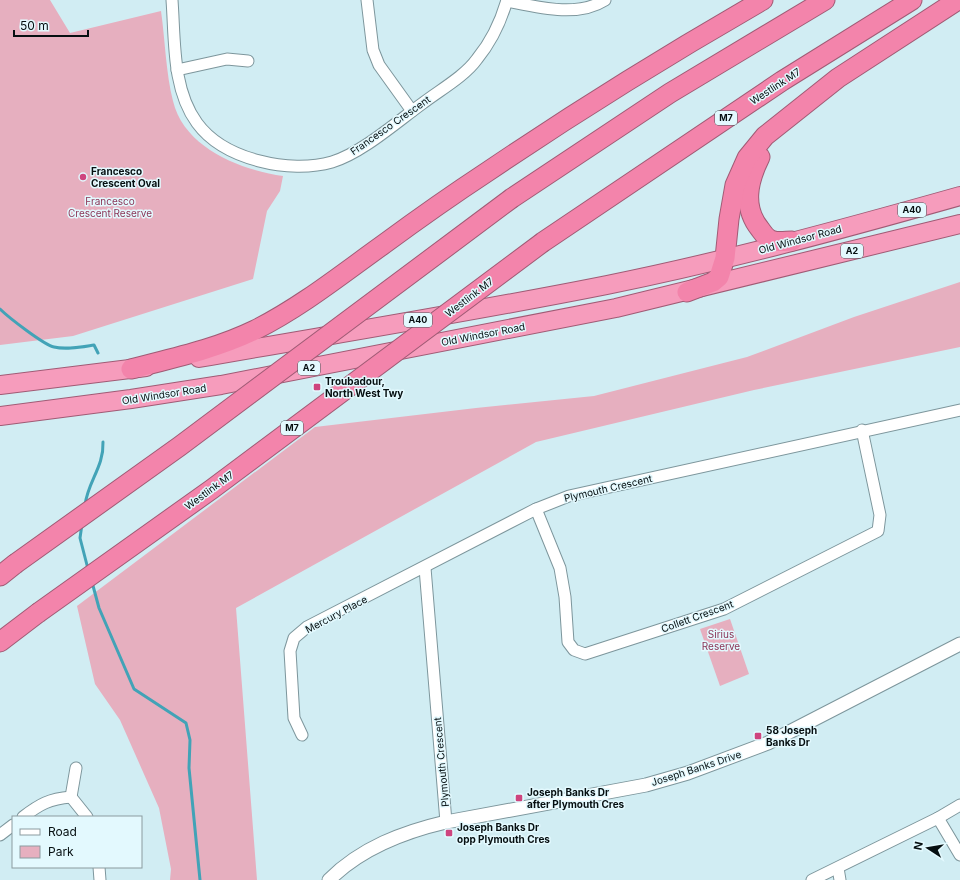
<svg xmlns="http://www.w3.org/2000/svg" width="960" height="880" viewBox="0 0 960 880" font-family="Inter,sans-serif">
<rect width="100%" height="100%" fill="#d1edf3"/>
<g fill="#e6afbf">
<path d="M0,0h50l20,33 91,-22c4,28 5,63 12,90 11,47 68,69 110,75l-3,15 -13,20 -14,68 -180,57 -73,9z"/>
<polygon points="960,282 960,347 754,390 536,442 236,608 257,880 170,880 171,869 159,808 120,720 95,684 77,606 315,427 476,408 594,396 747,357 854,317"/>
<polygon points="730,619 749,674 720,686 700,629"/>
</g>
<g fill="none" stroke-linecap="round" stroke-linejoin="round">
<g stroke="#42a3b7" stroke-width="3">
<path d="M0,309c8,8 44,36 54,38 12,3 27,0 40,-2l4,8"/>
<path d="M85,505c3,-24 19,-38 18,-63"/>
<polyline points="82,524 80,538 88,569"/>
<polyline points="92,582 99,608 134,689 186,723 190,740 189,768 200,880"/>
</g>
<defs>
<g id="minor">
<path d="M172,0c3,40 0,89 25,123 27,37 93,51 135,39 30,-9 66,-41 91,-59 17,-13 42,-27 54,-44 14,-17 24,-38 30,-59"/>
<polyline points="367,0 373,50 379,65 412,111"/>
<path d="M507,1c30,6 70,17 98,-1"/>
<polyline points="177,70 227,59 248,61"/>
<polyline points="536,509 560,568 565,597 568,642 574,650 585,654 724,609 878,531 880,515 862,430"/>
<polyline points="425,568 446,822"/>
<polyline points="302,735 294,718 290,651 294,638 307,627 536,509 569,496 960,410"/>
<polyline points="71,797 76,768"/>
<polyline points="71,797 87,817"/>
<path d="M23,817c17,-13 26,-18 48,-20"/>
<polyline points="938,818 960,855"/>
<polyline points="0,835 13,825"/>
<polyline points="99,867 100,880"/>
<polyline points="838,868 840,880"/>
<polyline points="812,880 938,818 960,805"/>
</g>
<path id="tertiary" d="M329,880c32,-32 74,-48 117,-58l200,-37 42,-12 80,-30 192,-99"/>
<g id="trunk">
<path d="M199,358c136,-24 273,-46 408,-73 119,-24 236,-56 353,-89"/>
<polyline points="0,385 146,367"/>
<polyline points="0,416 131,399 221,385 616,308 960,224"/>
</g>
<g id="motorway">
<path d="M760,157c-12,24 -18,50 0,72 3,4 6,9 11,11 6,3 15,1 21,1"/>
<polyline points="512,198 670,93 825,0"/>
<polyline points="543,242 782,81 912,0"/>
<polyline points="687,292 713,282 719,277 725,258 729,219 735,185 747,158 765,136 838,78 958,0"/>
<path d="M131,369c42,-11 85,-20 124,-39 46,-23 87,-56 129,-86 34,-25 68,-49 103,-72 90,-61 182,-118 276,-172"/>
<polyline points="0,576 15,564"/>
<polyline points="0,642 38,613"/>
</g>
</defs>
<use href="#minor" stroke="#7d969c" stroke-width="13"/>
<use href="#tertiary" stroke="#7d969c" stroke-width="15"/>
<use href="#trunk" stroke="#a05b75" stroke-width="20"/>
<use href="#motorway" stroke="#a05b75" stroke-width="21"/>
<use href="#minor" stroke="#fff" stroke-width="11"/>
<use href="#tertiary" stroke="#fff" stroke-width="13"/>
<use href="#trunk" stroke="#f69cbc" stroke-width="18"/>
<use href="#motorway" stroke="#f384ab" stroke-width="19"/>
<defs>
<g id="motorway-bridge">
<polyline points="15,564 180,446 512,198"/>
<polyline points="38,613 212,489 543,242"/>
</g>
</defs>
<use href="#motorway-bridge" stroke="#a05b75" stroke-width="21" stroke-linecap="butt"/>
<use href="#motorway-bridge" stroke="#f384ab" stroke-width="19"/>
</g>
<g fill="#ce447e" stroke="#e3f9fe" stroke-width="1.5">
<circle cx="83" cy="177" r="4"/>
<rect x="313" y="383" width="8" height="8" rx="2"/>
<rect x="754" y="732" width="8" height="8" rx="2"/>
<rect x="515" y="794" width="8" height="8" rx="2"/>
<rect x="445" y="829" width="8" height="8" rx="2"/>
</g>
<g text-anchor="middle" stroke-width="3" stroke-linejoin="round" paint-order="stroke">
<g fill="#e3f9fe" stroke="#485558" stroke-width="1">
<rect x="715" y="111" width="22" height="14" rx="3"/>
<rect x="898" y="203" width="28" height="14" rx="3"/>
<rect x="841" y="244" width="22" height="14" rx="3"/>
<rect x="404" y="313" width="28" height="14" rx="3"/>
<rect x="298" y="361" width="22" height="14" rx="3"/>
<rect x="281" y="421" width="22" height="14" rx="3"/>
</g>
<g font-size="9" font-weight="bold" fill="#060f11">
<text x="726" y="121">M7</text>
<text x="912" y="213">A40</text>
<text x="852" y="254">A2</text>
<text x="418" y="323">A40</text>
<text x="309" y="371">A2</text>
<text x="292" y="431">M7</text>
</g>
<g font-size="10" fill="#060f11" stroke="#e3f9fe">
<text transform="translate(775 86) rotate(-33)" y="4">Westlink M7</text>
<text transform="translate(390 125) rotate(-35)" y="4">Francesco Crescent</text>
<text transform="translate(800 239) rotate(-15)" y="4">Old Windsor Road</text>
<text transform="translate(469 297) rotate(-37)" y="4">Westlink M7</text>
<text transform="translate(483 334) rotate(-11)" y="4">Old Windsor Road</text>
<text transform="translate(164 394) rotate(-9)" y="4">Old Windsor Road</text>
<text transform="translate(608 488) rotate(-13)" y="4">Plymouth Crescent</text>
<text transform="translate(209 490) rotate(-36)" y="4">Westlink M7</text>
<text transform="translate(336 614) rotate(-28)" y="4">Mercury Place</text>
<text transform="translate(697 616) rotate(-20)" y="4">Collett Crescent</text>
<text transform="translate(441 762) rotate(-95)" y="4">Plymouth Crescent</text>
<text transform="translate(696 768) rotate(-18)" y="4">Joseph Banks Drive</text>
</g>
<g font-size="10" font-weight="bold" fill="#060f11" stroke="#e3f9fe" text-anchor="start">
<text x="91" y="175">Francesco<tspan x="91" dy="12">Crescent Oval</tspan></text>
<text x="325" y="385">Troubadour,<tspan x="325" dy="12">North West Twy</tspan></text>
<text x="766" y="734">58 Joseph<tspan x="766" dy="12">Banks Dr</tspan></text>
<text x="527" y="796">Joseph Banks Dr<tspan x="527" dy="12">after Plymouth Cres</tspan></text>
<text x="457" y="831">Joseph Banks Dr<tspan x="457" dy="12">opp Plymouth Cres</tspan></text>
</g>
<g font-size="10" fill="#8b3456" stroke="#e3f9fe">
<text x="110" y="205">Francesco<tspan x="110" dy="12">Crescent Reserve</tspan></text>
<text x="721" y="638">Sirius<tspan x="721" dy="12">Reserve</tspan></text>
</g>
</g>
<rect x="12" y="816" width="130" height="52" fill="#e3f9fe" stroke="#8b9b9f"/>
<rect x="20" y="829" width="20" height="6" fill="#ffffff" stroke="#8b9b9f"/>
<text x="48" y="836" font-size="12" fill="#060f11">Road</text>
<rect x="20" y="846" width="20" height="12" fill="#e6afbf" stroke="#8b9b9f"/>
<text x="48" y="856" font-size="12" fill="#060f11">Park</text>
<g transform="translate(928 848) rotate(282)" stroke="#e3f9fe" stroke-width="3" paint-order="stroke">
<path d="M0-3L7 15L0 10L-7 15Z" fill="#060f11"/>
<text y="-6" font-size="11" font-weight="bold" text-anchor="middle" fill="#060f11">N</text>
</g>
<path d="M14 30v6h74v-6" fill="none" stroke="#060f11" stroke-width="2"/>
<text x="20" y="30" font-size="12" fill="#060f11" stroke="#e3f9fe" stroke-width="3" paint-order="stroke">50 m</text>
</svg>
